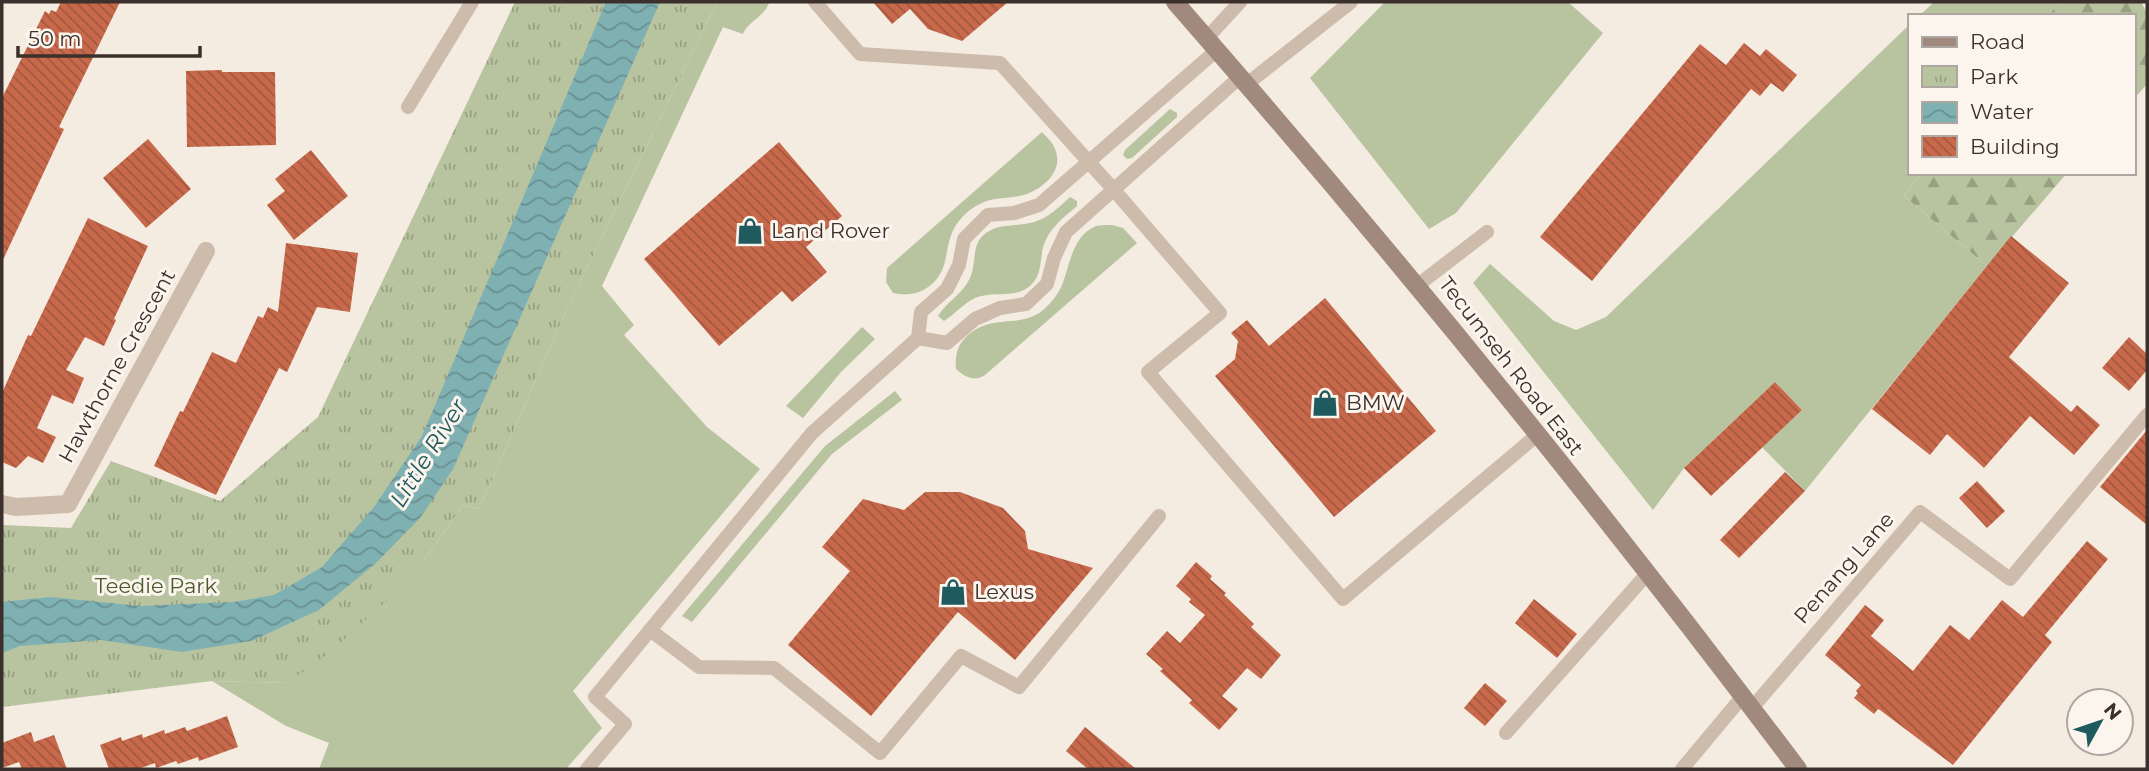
<svg xmlns="http://www.w3.org/2000/svg" width="2149" height="771" viewBox="0 0 2149 771" font-family="Montserrat,sans-serif">
<defs>
<pattern id="forest-firs" width="22" height="20" patternUnits="userSpaceOnUse" patternTransform="scale(1.75)"><rect width="22" height="20" fill="#b8c4a0"/><path d="M5 1l3.5 6h-7zM16 11l3.5 6h-7z" fill="#97a083"/></pattern>
<pattern id="park-tufts" width="24" height="20" patternUnits="userSpaceOnUse" patternTransform="scale(1.75)"><rect width="24" height="20" fill="#b8c4a0"/><path d="M3 7l-1-3M5 7V3M7 7l1-3M15 17l-1-3M17 17v-4M19 17l1-3" fill="none" stroke="#97a083"/></pattern>
<pattern id="water-waves" width="16" height="10" patternUnits="userSpaceOnUse" patternTransform="scale(1.75)"><rect width="16" height="10" fill="#7fb0b2"/><path d="M0 5q4-4 8 0t8 0" fill="none" stroke="#699091"/></pattern>
<pattern id="building-back-hatch" width="6" height="6" patternUnits="userSpaceOnUse" patternTransform="scale(1.75)"><rect width="6" height="6" fill="#c8694b"/><path d="M-1 5l2 2M0 0l6 6M5-1l2 2" fill="none" stroke="#a4573f"/></pattern>
</defs>
<rect width="100%" height="100%" fill="#f4ebe1"/>
<g fill="#b8c4a0">
<path d="M717,2h51l1,1c-5,14 -21,18 -26,31l-20,-7 -121,259 32,39 -10,10 83,92 53,42 -187,222 29,37 -36,41h-247l10,-26 -43,-17 -74,-45 76,2 135,-121 40,-57 16,4 87,-198z"/>
<polygon points="1385,2 1568,2 1603,33 1456,213 1429,229 1310,78"/>
<polygon points="1934,2 2059,2 2048,16 1919,16"/>
<polygon points="1909,25 1909,173 1922,173 1904,196 1987,266 1805,491 1762,447 1802,410 1775,382 1684,468 1653,510 1473,283 1490,264 1554,321 1576,330 1606,317"/>
<polygon points="1170,109 1177,113 1177,117 1132,158 1127,159 1123,155 1125,150"/>
<path d="M1042,132c5,5 11,11 13,17 9,21 -10,38 -28,45 -12,4 -25,3 -37,6 -13,3 -27,14 -34,25 -7,11 -8,23 -11,36 -5,25 -29,38 -52,32l-7,-11 1,-14z"/>
<path d="M1070,197l7,4v5c-14,12 -28,22 -34,41 -3,13 -1,26 -11,37 -15,16 -38,6 -57,14 -11,5 -20,16 -31,23l-6,-5c8,-14 24,-21 32,-38 8,-18 -1,-37 21,-48 10,-5 22,-4 33,-6 20,-2 32,-14 46,-27z"/>
<path d="M1112,225l11,3 14,15 -152,132c-11,7 -20,2 -29,-6 -1,-13 1,-24 11,-33 25,-23 50,-7 75,-25 8,-7 16,-16 20,-26 8,-20 10,-49 34,-59 5,-1 12,-1 16,-1z"/>
<polygon points="862,327 875,339 841,372 803,418 786,406"/>
<polygon points="895,391 902,400 832,454 692,622 682,616 825,446"/>
</g>
<g fill="url(#forest-firs)">
<polygon points="2059,2 2141,2 2147,13 2147,84 2133,100 2133,16 2048,16"/>
<polygon points="1922,173 2067,173 1987,266 1904,196"/>
</g>
<polygon fill="url(#park-tufts)" points="515,2 717,2 566,311 479,509 463,505 423,562 390,598 330,652 288,683 212,681 2,707 2,525 71,528 111,461 220,501 318,417"/>
<polygon fill="url(#water-waves)" points="606,2 660,2 453,469 420,518 376,563 319,610 251,641 182,652 101,640 20,646 2,653 2,602 50,597 140,606 234,602 274,595 322,567 374,507 422,436"/>
<g fill="url(#building-back-hatch)">
<polygon points="61,2 120,2 59,127 64,129 2,262 2,98 45,11 49,14 51,10 56,12"/>
<polygon points="873,2 1008,2 962,41 928,29 910,9 892,24"/>
<polygon points="1744,43 1760,56 1766,49 1797,75 1783,92 1771,83 1760,96 1751,89 1592,281 1540,237 1700,44 1726,65"/>
<polygon points="222,70 222,72 275,72 276,145 187,147 186,71"/>
<polygon points="148,139 191,189 146,228 103,178"/>
<polygon points="779,142 842,216 806,247 827,272 792,302 782,291 719,346 644,259"/>
<polygon points="311,150 348,196 294,240 267,205 285,191 275,179"/>
<polygon points="88,218 148,246 114,319 116,320 104,346 85,337 66,370 84,378 73,404 52,395 37,428 56,437 43,463 28,456 16,468 2,462 2,393 28,335 31,336"/>
<polygon points="2011,236 2069,283 2009,357 2071,412 2077,405 2100,425 2074,455 2030,416 1984,468 1947,434 1930,455 1872,409"/>
<polygon points="286,243 358,253 350,312 317,307 287,372 279,368 216,495 154,466 180,411 183,412 212,352 236,363 258,316 263,318 268,307 278,312"/>
<polygon points="1325,298 1436,431 1334,517 1215,376 1235,359 1238,341 1231,333 1247,320 1269,346"/>
<polygon points="2129,337 2147,354 2147,370 2129,391 2102,368"/>
<polygon points="1775,382 1802,410 1711,496 1684,468"/>
<polygon points="2147,430 2147,525 2100,487"/>
<polygon points="1785,472 1805,491 1739,558 1720,540"/>
<polygon points="1977,481 2005,511 1987,528 1959,498"/>
<polygon points="925,492 960,492 1003,508 1025,531 1028,549 1093,568 1015,660 958,612 871,716 788,645 850,571 822,547 863,499 904,510"/>
<polygon points="2087,541 2108,559 2045,635 2052,642 1953,765 1880,710 1878,709 1874,714 1854,698 1858,693 1856,691 1861,685 1825,655 1865,605 1884,620 1871,636 1913,671 1950,625 1969,640 2002,600 2023,617"/>
<polygon points="1196,562 1212,576 1210,579 1226,593 1224,595 1254,624 1251,627 1281,655 1261,679 1247,668 1222,696 1238,709 1219,730 1189,703 1192,700 1160,671 1163,669 1146,654 1167,631 1180,643 1205,615 1189,602 1191,599 1176,586"/>
<polygon points="1534,599 1577,634 1557,658 1515,623"/>
<polygon points="1485,683 1507,701 1485,726 1464,708"/>
<polygon points="227,716 238,747 199,761 198,757 178,764 176,761 156,768 155,763 138,769 109,769 100,745 121,737 122,741 142,734 143,738 164,730 165,734 185,727 187,731"/>
<polygon points="1085,727 1136,769 1088,769 1066,751"/>
<polygon points="31,732 34,742 54,735 67,769 22,769 19,762 2,768 2,743"/>
</g>
<g fill="none" stroke-linecap="round" stroke-linejoin="round">
<g stroke="#cdbbac" stroke-width="14">
<polyline points="815,2 860,54 1000,63 1114,190 1220,313 1148,372 1343,599 1537,435"/>
<polyline points="1207,38 1240,2"/>
<polyline points="1247,84 1351,2"/>
<polyline points="408,107 472,2"/>
<polyline points="1418,285 1487,232"/>
<polyline points="918,338 947,343 975,319 1000,308 1026,304 1047,284 1054,258 1066,232 1240,77"/>
<polyline points="650,630 699,667 774,668 880,753 961,656 1019,687 1159,516"/>
<polyline points="1752,708 1920,512 2010,579 2147,415"/>
<polyline points="1506,733 1647,574"/>
<polyline points="587,769 625,724 595,697 812,433 918,338 921,312 947,289 959,265 964,239 988,215 1014,213 1039,205 1217,50"/>
<polyline points="1682,769 1743,696"/>
</g>
<polyline stroke="#cdbbac" stroke-width="18" points="2,504 16,507 68,504 206,251"/>
<path stroke="#a18a7d" stroke-width="18" d="M1175,2c217,248 425,504 623,767"/>
</g>
<defs>
<symbol id="shop-bare" viewBox="-9 -9 18 18"><path d="M-5-2.5h2.3a2.7 3.5 0 0 1 5.4 0H5L5.5 6h-11ZM-1.5-2.5h3a1.5 2.3 0 0 0-3 0Z" fill="#1f5a5e" stroke="#fbf5ee" stroke-width="2.5" paint-order="stroke"/></symbol>
</defs>
<g fill-rule="evenodd">
<use href="#shop-bare" x="731" y="212" width="38" height="38"/>
<use href="#shop-bare" x="1306" y="384" width="38" height="38"/>
<use href="#shop-bare" x="934" y="573" width="38" height="38"/>
</g>
<g text-anchor="middle" stroke-width="6" stroke-linejoin="round" paint-order="stroke">
<g font-size="21" fill="#3b302b" stroke="#fbf5ee" text-anchor="start">
<text x="771" y="238">Land Rover</text>
<text x="1346" y="410">BMW</text>
<text x="974" y="599">Lexus</text>
</g>
<g font-size="21" fill="#3b302b" stroke="#fbf5ee">
<text transform="translate(117 366) rotate(-61)" y="7">Hawthorne Crescent</text>
<text transform="translate(1511 366) rotate(52)" y="7">Tecumseh Road East</text>
<text transform="translate(1844 568) rotate(-49)" y="7">Penang Lane</text>
</g>
<g font-size="21" fill="#4a5a2e" stroke="#fbf5ee">
<text x="156" y="593">Teedie Park</text>
</g>
<g font-size="23" font-style="italic" fill="#1f5a5e" stroke="#fbf5ee">
<text transform="translate(428 453) rotate(-58)" y="8">Little River</text>
</g>
</g>
<rect width="2149" height="771" fill="none" stroke="#3b302b" stroke-width="7"/>
<rect x="1908" y="14" width="228" height="161" fill="#fbf5ee" stroke="#aea6a0" stroke-width="2"/>
<rect x="1922" y="37" width="35" height="10" fill="#a18a7d" stroke="#aea6a0" stroke-width="2"/>
<text x="1970" y="49" font-size="21" fill="#3b302b">Road</text>
<rect x="1922" y="66" width="35" height="21" fill="url(#park-tufts)" stroke="#aea6a0" stroke-width="2"/>
<text x="1970" y="84" font-size="21" fill="#3b302b">Park</text>
<rect x="1922" y="102" width="35" height="21" fill="url(#water-waves)" stroke="#aea6a0" stroke-width="2"/>
<text x="1970" y="119" font-size="21" fill="#3b302b">Water</text>
<rect x="1922" y="136" width="35" height="21" fill="url(#building-back-hatch)" stroke="#aea6a0" stroke-width="2"/>
<text x="1970" y="154" font-size="21" fill="#3b302b">Building</text>
<g transform="translate(2100 722) rotate(50)"><circle r="33" fill="#fbf5ee" stroke="#aea6a0" stroke-width="2"/>
<path d="M0-5L12 26L0 18L-12 26Z" fill="#1f5a5e"/>
<text y="-10" font-size="19" font-weight="bold" text-anchor="middle" fill="#3b302b">N</text>
</g>
<path d="M18 46v10h182v-10" fill="none" stroke="#3b302b" stroke-width="3.5"/>
<text x="28" y="46" font-size="21" fill="#3b302b" stroke="#fbf5ee" stroke-width="5" paint-order="stroke">50 m</text>
</svg>
